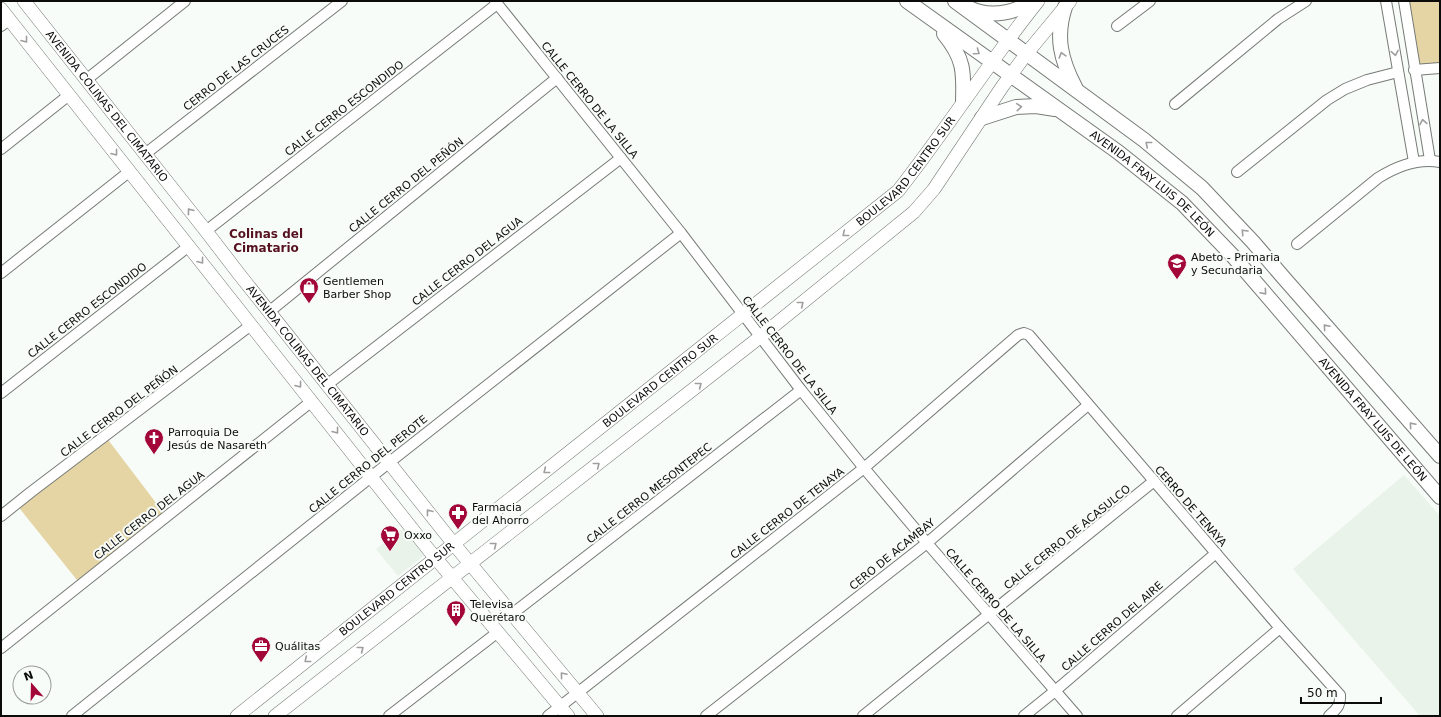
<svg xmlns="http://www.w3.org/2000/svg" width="1441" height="717" viewBox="0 0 1441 717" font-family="'DejaVu Sans',sans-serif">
<rect width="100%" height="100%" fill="#f8fcf8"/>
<g fill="#e9f3e9">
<polygon points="1404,475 1440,516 1440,716 1420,716 1293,569"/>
<polygon points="404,528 425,555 398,576 376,549"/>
</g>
<g fill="#e5d5a4">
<polygon points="1404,1 1440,1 1440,68 1414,70"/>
<polygon points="110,432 109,441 166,516 81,585 16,504"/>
</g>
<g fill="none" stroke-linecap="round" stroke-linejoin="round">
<defs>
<g id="minor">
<polyline points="495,1 681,233 801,390 864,468 927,543 1077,716"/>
<polyline points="1386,1 1414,162"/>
<polyline points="1404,1 1430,160"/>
<polyline points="1,26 9,20"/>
<polyline points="1117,26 1150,1"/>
<polyline points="1414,70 1440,68"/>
<polyline points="86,80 185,1"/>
<polyline points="1175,104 1278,19 1306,1"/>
<polyline points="1,149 69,95"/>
<polyline points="145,154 342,1"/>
<polyline points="1237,172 1327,100 1345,89 1367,80 1398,72"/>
<polyline points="206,231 497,4"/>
<path d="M1297,244l81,-66c19,-12 40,-20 62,-16"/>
<polyline points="1,273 130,171"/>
<polyline points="270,311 557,78"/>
<polyline points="328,384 621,158"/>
<polyline points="1,393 189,246"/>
<polyline points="1,516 31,492 251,325"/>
<polyline points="512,614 801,390"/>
<polyline points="1,648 312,401"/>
<polyline points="72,716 391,461 681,233"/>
<polyline points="389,716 498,632"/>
<path d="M548,716l316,-248 154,-133 6,-2 5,2 251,293 60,67c1,11 -4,14 -11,21"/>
<polyline points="706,716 927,543 1088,405"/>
<polyline points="863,716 1154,481"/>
<polyline points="1024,716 1055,691 1216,553"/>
<polyline points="1177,716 1280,628"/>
</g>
<g id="tertiary">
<path id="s1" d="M24,1l182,230 33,43 214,269 144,173"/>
<polyline points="1,9 428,549 568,716"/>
<path id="s2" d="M237,716c220,-176 442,-349 661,-525 49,-62 91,-129 140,-190"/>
<polyline points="275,716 760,337 914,212 934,189 1002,87 1027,53 1070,1"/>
</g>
<g id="secondary">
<path id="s3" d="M907,1l211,151 64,51 50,52 208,242"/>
<polyline points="955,1 1144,140 1202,188 1253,242 1283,277 1440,456"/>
<path d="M1065,7c-10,30 -4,53 10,80"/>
<path d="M969,8c22,11 46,4 66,-7"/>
<path d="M944,34c20,24 20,38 19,67"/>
<polyline points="982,118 1016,107 1036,106 1055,109"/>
</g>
</defs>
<use href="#minor" stroke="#777b77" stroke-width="12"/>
<use href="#tertiary" stroke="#777b77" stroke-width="14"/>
<use href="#secondary" stroke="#777b77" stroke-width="16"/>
<use href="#minor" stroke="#fff" stroke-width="10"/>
<use href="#tertiary" stroke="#fff" stroke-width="13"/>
<use href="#secondary" stroke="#fff" stroke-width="14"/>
</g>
<defs><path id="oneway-chevron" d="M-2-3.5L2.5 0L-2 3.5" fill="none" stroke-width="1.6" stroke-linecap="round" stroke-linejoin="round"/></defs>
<g stroke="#9d9e9d">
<use href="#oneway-chevron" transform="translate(25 40) rotate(52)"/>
<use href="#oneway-chevron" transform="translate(977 52) rotate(35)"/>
<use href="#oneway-chevron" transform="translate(1395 53) rotate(80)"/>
<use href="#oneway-chevron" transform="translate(1062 55) rotate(-106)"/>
<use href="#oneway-chevron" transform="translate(1019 107) rotate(-5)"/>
<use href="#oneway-chevron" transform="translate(1423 122) rotate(-100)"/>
<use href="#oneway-chevron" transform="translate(1148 144) rotate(-141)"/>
<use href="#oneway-chevron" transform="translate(115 153) rotate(52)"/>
<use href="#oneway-chevron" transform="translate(190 211) rotate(-128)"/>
<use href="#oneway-chevron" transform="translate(1244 232) rotate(-133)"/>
<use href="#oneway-chevron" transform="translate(845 234) rotate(141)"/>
<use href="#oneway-chevron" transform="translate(201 261) rotate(52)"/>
<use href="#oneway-chevron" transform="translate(1264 292) rotate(49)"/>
<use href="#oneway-chevron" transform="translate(801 304) rotate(-39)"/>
<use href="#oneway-chevron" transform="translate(1326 327) rotate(-131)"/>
<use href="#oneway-chevron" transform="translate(299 385) rotate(52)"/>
<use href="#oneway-chevron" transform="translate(699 385) rotate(-38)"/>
<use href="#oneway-chevron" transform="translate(1412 425) rotate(-131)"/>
<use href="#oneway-chevron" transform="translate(336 431) rotate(52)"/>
<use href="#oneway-chevron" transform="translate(597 465) rotate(-38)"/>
<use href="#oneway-chevron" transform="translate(546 471) rotate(142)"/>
<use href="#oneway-chevron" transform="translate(429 512) rotate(-128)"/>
<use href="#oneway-chevron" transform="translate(494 545) rotate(-38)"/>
<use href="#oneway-chevron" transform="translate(361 649) rotate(-38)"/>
<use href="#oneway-chevron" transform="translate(307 660) rotate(141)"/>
<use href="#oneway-chevron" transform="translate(563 675) rotate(-130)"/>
</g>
<defs>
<symbol id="school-pin" viewBox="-11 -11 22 30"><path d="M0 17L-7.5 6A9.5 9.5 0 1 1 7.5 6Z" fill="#a3073a" stroke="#f8fcf8"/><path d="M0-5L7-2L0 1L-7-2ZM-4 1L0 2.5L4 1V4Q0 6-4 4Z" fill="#fff"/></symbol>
<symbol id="shop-pin" viewBox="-11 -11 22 30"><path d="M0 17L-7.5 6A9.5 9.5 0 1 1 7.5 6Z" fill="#a3073a" stroke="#f8fcf8"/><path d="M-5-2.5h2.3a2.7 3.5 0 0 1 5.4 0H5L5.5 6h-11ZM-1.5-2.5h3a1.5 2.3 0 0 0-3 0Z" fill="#fff"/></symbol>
<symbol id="church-pin" viewBox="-11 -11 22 30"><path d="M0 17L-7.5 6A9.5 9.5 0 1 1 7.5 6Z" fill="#a3073a" stroke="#f8fcf8"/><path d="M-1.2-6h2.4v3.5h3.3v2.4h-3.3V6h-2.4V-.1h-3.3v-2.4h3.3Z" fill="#fff"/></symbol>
<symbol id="pharmacy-pin" viewBox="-11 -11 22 30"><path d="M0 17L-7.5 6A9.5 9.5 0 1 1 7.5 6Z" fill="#a3073a" stroke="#f8fcf8"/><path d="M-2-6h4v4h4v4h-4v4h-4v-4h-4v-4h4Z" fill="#fff"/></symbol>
<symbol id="supermarket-pin" viewBox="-11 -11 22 30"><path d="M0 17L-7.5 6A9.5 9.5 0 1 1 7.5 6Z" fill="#a3073a" stroke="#f8fcf8"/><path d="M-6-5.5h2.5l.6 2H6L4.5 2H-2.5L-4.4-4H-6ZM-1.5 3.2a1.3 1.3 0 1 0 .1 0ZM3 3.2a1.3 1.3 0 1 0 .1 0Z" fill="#fff"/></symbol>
<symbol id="building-pin" viewBox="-11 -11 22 30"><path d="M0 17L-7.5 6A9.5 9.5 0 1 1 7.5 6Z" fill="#a3073a" stroke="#f8fcf8"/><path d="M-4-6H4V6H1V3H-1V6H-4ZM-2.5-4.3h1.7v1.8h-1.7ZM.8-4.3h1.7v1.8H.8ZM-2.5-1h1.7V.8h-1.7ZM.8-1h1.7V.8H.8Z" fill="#fff"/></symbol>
<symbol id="office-pin" viewBox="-11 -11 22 30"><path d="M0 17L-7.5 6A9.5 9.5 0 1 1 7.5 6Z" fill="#a3073a" stroke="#f8fcf8"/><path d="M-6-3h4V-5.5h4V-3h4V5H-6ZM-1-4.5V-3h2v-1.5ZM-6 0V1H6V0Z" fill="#fff"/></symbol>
</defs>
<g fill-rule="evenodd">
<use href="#school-pin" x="1166" y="252" width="22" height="30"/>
<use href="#shop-pin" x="298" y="276" width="22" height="30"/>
<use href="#church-pin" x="143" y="427" width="22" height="30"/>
<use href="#pharmacy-pin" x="447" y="502" width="22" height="30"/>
<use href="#supermarket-pin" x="379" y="524" width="22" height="30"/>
<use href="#building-pin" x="445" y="599" width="22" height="30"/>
<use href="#office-pin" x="250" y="635" width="22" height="30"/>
</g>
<g text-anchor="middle" stroke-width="4" stroke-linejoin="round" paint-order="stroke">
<g font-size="11" fill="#0b0c0a" stroke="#f8fcf8">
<text transform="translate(236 68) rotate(-38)" y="4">CERRO DE LAS CRUCES</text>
<text transform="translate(590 100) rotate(51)" y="4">CALLE CERRO DE LA SILLA</text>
<text dy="4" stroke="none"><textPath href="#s1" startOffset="134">AVENIDA COLINAS DEL CIMATARIO</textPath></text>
<text transform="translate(344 108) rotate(-38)" y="4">CALLE CERRO ESCONDIDO</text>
<text dy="4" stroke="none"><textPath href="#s2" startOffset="864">BOULEVARD CENTRO SUR</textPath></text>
<text transform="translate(406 185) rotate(-39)" y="4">CALLE CERRO DEL PEÑÓN</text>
<text dy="4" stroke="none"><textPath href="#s3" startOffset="306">AVENIDA FRAY LUIS DE LEÓN</textPath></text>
<text transform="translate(467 261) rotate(-38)" y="4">CALLE CERRO DEL AGUA</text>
<text transform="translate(87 310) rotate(-38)" y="4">CALLE CERRO ESCONDIDO</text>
<text transform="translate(790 355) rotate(52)" y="4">CALLE CERRO DE LA SILLA</text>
<text dy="4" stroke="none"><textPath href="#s1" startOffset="458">AVENIDA COLINAS DEL CIMATARIO</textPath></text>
<text dy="4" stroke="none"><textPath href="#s2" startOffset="540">BOULEVARD CENTRO SUR</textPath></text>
<text transform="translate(119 411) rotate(-37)" y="4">CALLE CERRO DEL PEÑÓN</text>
<text dy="4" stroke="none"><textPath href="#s3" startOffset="630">AVENIDA FRAY LUIS DE LEÓN</textPath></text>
<text transform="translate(368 464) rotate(-39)" y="4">CALLE CERRO DEL PEROTE</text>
<text transform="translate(649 493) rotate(-38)" y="4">CALLE CERRO MESONTEPEC</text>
<text transform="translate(1191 506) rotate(49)" y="4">CERRO DE TENAYA</text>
<text transform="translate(787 513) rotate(-38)" y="4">CALLE CERRO DE TENAYA</text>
<text transform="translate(149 515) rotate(-38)" y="4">CALLE CERRO DEL AGUA</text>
<text transform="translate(1067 537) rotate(-39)" y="4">CALLE CERRO DE ACASULCO</text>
<text transform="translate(892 554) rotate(-39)" y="4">CERO DE ACAMBAY</text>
<text dy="4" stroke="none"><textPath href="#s2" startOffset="204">BOULEVARD CENTRO SUR</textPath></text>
<text transform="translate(996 605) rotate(49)" y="4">CALLE CERRO DE LA SILLA</text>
<text transform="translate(1112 626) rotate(-41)" y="4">CALLE CERRO DEL AIRE</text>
</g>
<g font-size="11" fill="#0b0c0a" stroke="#f8fcf8" text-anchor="start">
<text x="1191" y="261">Abeto - Primaria<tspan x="1191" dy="13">y Secundaria</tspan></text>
<text x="323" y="285">Gentlemen<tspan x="323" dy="13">Barber Shop</tspan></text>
<text x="168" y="436">Parroquia De<tspan x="168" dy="13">Jesús de Nasareth</tspan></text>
<text x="472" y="511">Farmacia<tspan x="472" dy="13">del Ahorro</tspan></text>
<text x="404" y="539">Oxxo</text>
<text x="470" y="608">Televisa<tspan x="470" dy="13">Querétaro</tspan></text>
<text x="275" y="650">Quálitas</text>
</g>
<g font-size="12" font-weight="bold" fill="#561120" stroke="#f8fcf8">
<text x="266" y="238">Colinas del<tspan x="266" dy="14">Cimatario</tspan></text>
</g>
</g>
<rect width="1441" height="717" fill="none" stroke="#0b0c0a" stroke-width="4"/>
<g transform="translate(32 685) rotate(340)"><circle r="19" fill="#f8fcf8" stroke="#999c99"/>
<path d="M0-3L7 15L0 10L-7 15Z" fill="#a3073a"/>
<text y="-6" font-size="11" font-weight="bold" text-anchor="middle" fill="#0b0c0a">N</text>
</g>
<path d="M1301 697v6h80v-6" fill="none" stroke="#0b0c0a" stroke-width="2"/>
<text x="1307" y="697" font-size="12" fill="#0b0c0a" stroke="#f8fcf8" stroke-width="3" paint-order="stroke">50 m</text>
</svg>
